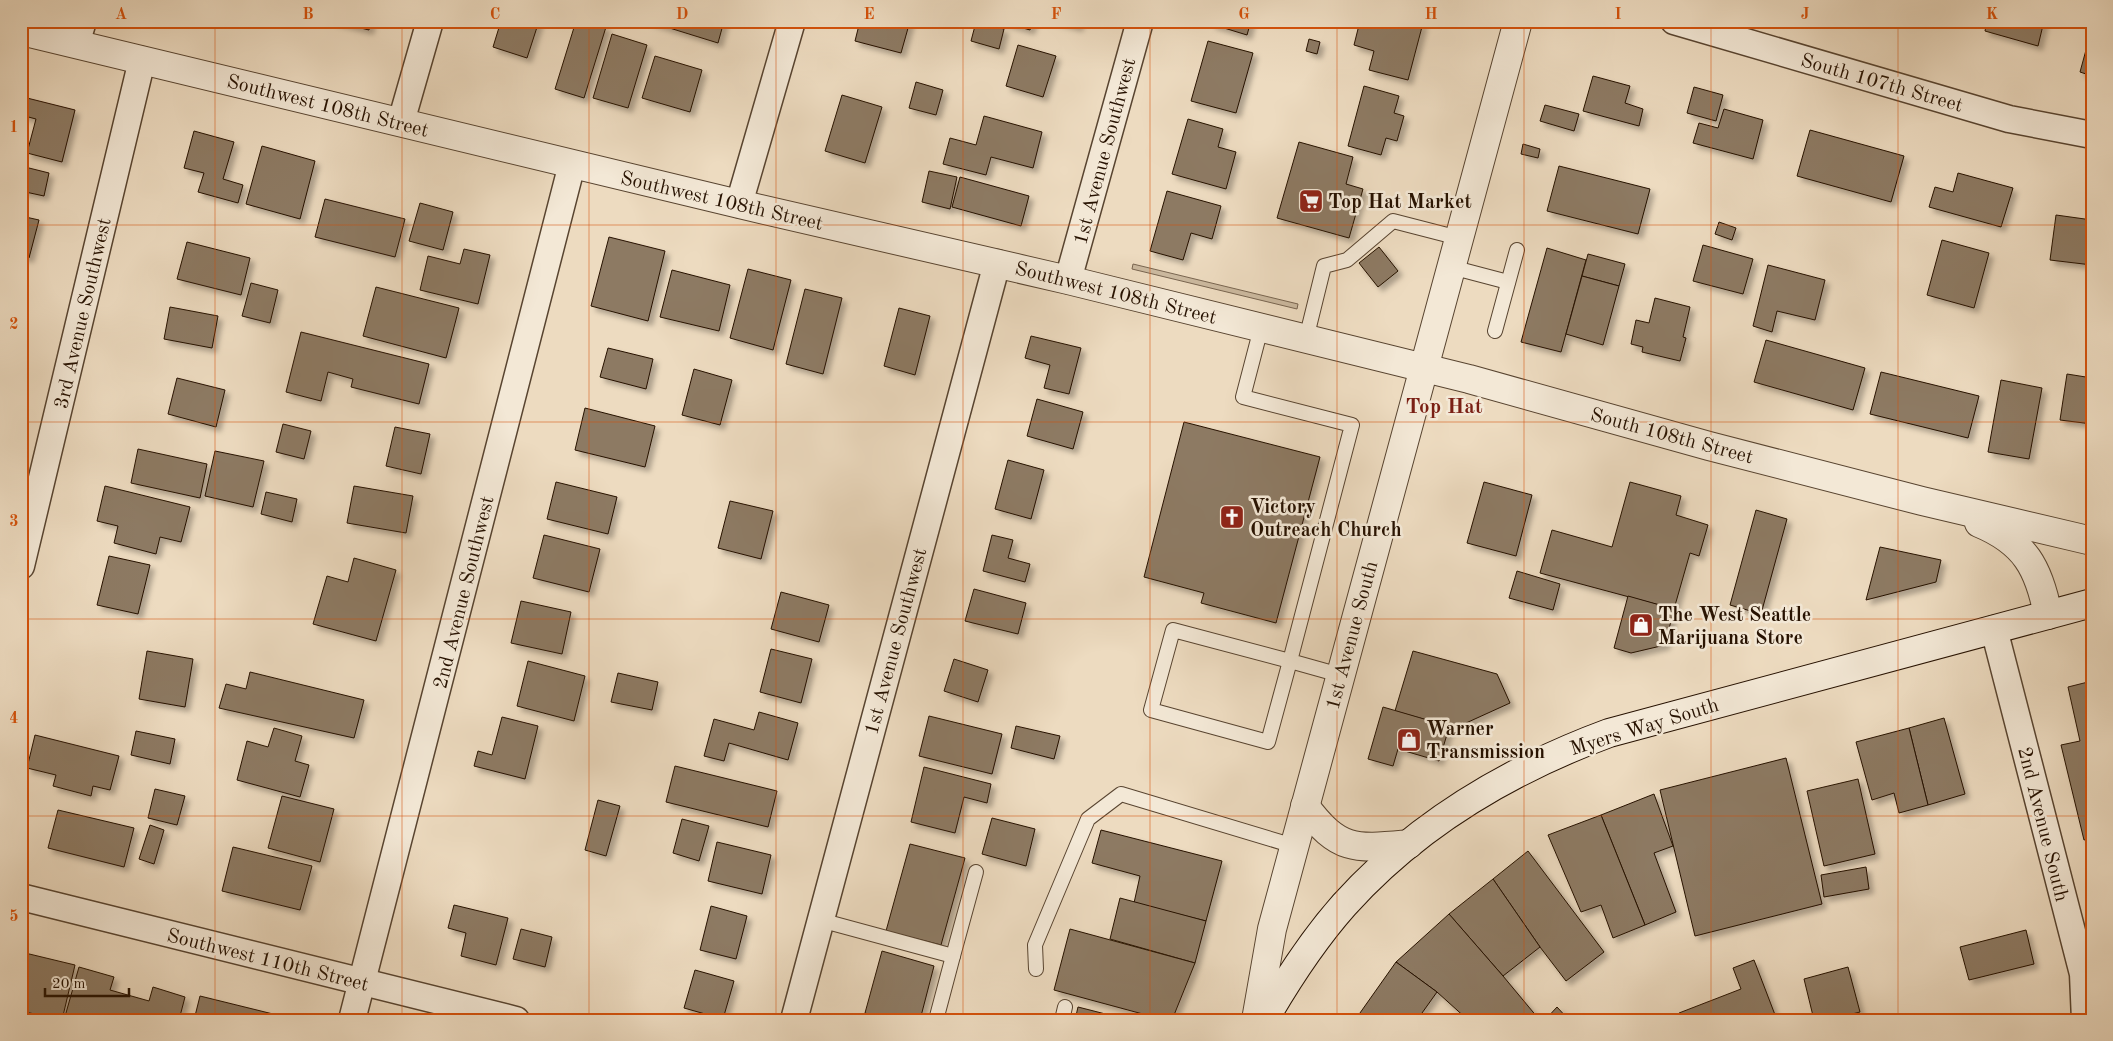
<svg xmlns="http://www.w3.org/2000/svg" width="2113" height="1041" viewBox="0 0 2113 1041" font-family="'Old Standard TT',serif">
<defs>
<filter id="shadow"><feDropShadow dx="4.5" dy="4.5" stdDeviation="2.5" flood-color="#0004"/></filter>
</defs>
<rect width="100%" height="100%" fill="#eddbc0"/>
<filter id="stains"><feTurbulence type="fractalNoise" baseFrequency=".004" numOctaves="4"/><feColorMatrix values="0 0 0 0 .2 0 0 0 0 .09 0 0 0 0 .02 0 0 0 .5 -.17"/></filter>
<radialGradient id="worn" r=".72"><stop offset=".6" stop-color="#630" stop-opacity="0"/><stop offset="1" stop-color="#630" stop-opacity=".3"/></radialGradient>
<polygon fill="#cbb99f" stroke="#786550" points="1133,264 1298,304 1297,309 1132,269"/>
<g fill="#8d7a64" stroke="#261100" filter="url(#shadow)">
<polygon points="332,21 371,21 369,30"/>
<polygon points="501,21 539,21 527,58 493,47"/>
<polygon points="576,21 587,21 606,27 584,98 555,89"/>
<polygon points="647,21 724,21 718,43"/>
<polygon points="860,21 910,21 901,53 855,41"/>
<polygon points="999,21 1033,21 1030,30"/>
<polygon points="1055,21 1080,21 1078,27"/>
<polygon points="1212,21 1251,21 1247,35 1211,24"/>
<polygon points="1360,21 1423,23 1408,80 1369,70 1374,51 1354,45"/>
<polygon points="1987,21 2044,21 2038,46 1985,31"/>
<polygon points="976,22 1004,29 999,49 971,41"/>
<polygon points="2092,28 2092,76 2080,72"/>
<polygon points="612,34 647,45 628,108 593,98"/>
<polygon points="1309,39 1320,42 1317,54 1306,51"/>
<polygon points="1208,41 1253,53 1236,113 1191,101"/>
<polygon points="1018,45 1056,56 1043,97 1006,86"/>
<polygon points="655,56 702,70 690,112 642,98"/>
<polygon points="1593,76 1630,86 1625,103 1643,109 1639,126 1583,111"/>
<polygon points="916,82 943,90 936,115 909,108"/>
<polygon points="1364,86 1399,96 1394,113 1404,116 1397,141 1386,138 1381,155 1348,146"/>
<polygon points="1694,87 1723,95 1716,121 1687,113"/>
<polygon points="842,95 882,107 865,163 825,151"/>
<polygon points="23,97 75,110 62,162 27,153 36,119 21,115"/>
<polygon points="1545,105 1579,114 1574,131 1540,121"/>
<polygon points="1724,109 1763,120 1753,159 1693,143 1699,123 1718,128"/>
<polygon points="984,116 1042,132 1033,168 991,157 986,175 943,164 950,138 976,145"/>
<polygon points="1188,119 1223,129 1218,147 1236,152 1226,189 1172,174"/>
<polygon points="1810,130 1904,156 1891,202 1797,176"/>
<polygon points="194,131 234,142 223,179 243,185 238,203 198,192 204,173 184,168"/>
<polygon points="1299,142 1353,157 1346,184 1363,189 1349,238 1277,218"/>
<polygon points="1523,144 1540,149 1538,158 1521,154"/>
<polygon points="262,146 315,161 300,219 246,204"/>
<polygon points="1559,166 1650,189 1638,234 1547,211"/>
<polygon points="25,167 49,173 44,196 21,191"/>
<polygon points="929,171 957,177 950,209 922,202"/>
<polygon points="1958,173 2013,188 2001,227 1929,207 1935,187 1953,192"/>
<polygon points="960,177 1029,196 1021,226 952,207"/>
<polygon points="1167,191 1221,206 1212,239 1191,233 1183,260 1150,251"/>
<polygon points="325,199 405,219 395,257 315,237"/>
<polygon points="420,203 453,212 443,250 409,241"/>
<polygon points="2056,215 2092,220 2092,265 2050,260"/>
<polygon points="21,216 39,220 29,258 21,256"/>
<polygon points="1719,222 1736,228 1732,240 1715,234"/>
<polygon points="609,237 665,251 648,321 591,306"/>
<polygon points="1942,240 1989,253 1974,308 1927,295"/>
<polygon points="187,242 250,258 241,295 177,279"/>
<polygon points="1703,245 1753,259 1743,294 1693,281"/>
<polygon points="1379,247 1398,271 1378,287 1359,263"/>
<polygon points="1547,248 1586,260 1561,352 1521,342"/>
<polygon points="464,249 490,255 478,304 420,290 428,256 460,264"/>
<polygon points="1588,254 1625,264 1619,286 1582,276"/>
<polygon points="1768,265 1825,280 1815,320 1777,311 1772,332 1753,326"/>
<polygon points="748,269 791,280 773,350 730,338"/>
<polygon points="672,270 730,285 719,331 660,317"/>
<polygon points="1582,276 1619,286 1603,345 1566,334"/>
<polygon points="251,283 278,290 270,323 242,316"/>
<polygon points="376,287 459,308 446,358 363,336"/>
<polygon points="805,289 842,298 823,374 786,364"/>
<polygon points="1655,298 1690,307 1683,337 1686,338 1680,361 1642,352 1643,347 1631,344 1636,320 1649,323"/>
<polygon points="170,307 218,316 212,348 164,339"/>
<polygon points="899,308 930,316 915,375 884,366"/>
<polygon points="301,332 429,364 419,404 351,387 353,379 328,372 321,401 286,392"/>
<polygon points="1031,336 1081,348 1069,394 1044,388 1050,365 1025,358"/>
<polygon points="1766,340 1865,368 1853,410 1754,382"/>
<polygon points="608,348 653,359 646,389 600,377"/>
<polygon points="694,369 732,380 720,425 682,415"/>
<polygon points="1881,372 1979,396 1968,438 1870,414"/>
<polygon points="2067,374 2092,378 2092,424 2060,420"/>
<polygon points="177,378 225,390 216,427 168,414"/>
<polygon points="2001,380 2042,388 2029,459 1988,452"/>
<polygon points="1037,399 1083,412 1073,449 1027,436"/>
<polygon points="585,408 655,426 645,467 575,450"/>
<polygon points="1184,422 1320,457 1276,623 1201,603 1204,593 1144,577"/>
<polygon points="283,424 311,431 304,459 276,452"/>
<polygon points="395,427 430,434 421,474 386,466"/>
<polygon points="138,449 207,464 200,498 131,483"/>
<polygon points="215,451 264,461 253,507 205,496"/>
<polygon points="1008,460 1044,470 1031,519 995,509"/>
<polygon points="556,482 617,497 608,534 547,519"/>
<polygon points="1484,482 1532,495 1516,556 1467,543"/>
<polygon points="1630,482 1681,496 1676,515 1708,525 1699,556 1690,553 1674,609 1540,573 1552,530 1612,547"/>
<polygon points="105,486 190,507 181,542 160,537 156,554 114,543 118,526 97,521"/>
<polygon points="354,486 413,496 406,533 347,523"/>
<polygon points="266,492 297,499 292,522 261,514"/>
<polygon points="730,501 773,511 761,559 718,548"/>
<polygon points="1756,510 1787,519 1761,614 1730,605"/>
<polygon points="544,535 600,549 589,592 533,578"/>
<polygon points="992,535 1013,540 1008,558 1030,564 1025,582 983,571"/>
<polygon points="1880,547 1941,560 1936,582 1866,600"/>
<polygon points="109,556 150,565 138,614 97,605"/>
<polygon points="354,558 396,570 376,641 313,624 327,576 348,582"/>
<polygon points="1517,571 1560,584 1553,610 1509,598"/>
<polygon points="974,589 1026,603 1018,634 965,621"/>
<polygon points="781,592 829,605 819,642 771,629"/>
<polygon points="1628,596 1674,609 1665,645 1631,653 1614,648"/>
<polygon points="521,601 571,612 562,654 511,643"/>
<polygon points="771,649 812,659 801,703 760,692"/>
<polygon points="147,651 193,659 185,707 139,699"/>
<polygon points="1413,651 1497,674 1510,703 1455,728 1395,711"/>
<polygon points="954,659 988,670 978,702 944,691"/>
<polygon points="528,661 585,676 574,721 517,706"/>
<polygon points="250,672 364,700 354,738 219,708 226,684 246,689"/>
<polygon points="618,673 658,682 652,710 611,702"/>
<polygon points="2092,681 2092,838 2084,840 2061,745 2080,741 2068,687"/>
<polygon points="1383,707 1455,728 1448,731 1439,761 1398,749 1393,766 1368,759"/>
<polygon points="759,712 798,723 788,760 729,743 724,761 704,756 714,719 754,730"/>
<polygon points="929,716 1002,734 992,774 919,756"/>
<polygon points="502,717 538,726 525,779 474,766 478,751 492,755"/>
<polygon points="1944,718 1965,794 1928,805 1909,728"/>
<polygon points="1016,726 1060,736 1054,759 1011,748"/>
<polygon points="274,728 302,736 295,761 309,765 300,797 237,780 247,741 268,747"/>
<polygon points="1909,728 1928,805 1899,813 1894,793 1872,800 1856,742"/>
<polygon points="136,731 175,739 170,764 131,755"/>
<polygon points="35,735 119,756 110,790 93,786 91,796 53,786 56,775 27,768"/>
<polygon points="1786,758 1822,904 1695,936 1660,790"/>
<polygon points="675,766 777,791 768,827 666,802"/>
<polygon points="924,767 991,784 987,803 964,797 955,833 911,822"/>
<polygon points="1858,779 1875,854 1824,866 1807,791"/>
<polygon points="155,789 185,796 177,825 148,818"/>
<polygon points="1654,794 1673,846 1654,853 1676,912 1645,925 1601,815"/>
<polygon points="282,796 334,809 320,862 268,848"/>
<polygon points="598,800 620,806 606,856 585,850"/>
<polygon points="58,810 134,828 124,867 48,848"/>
<polygon points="1601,815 1645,925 1613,938 1601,905 1581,912 1548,835"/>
<polygon points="992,818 1035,829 1026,866 982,854"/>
<polygon points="682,819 709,826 699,861 673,853"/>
<polygon points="150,825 164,830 154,864 139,859"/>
<polygon points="1101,830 1222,861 1206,921 1134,903 1140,876 1092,863"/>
<polygon points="717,842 771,855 762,894 708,881"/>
<polygon points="910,844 965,858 941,945 886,931"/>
<polygon points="233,847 312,866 300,910 222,891"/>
<polygon points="1528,851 1604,952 1566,981 1540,947 1493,879"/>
<polygon points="1866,867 1869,889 1824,897 1821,875"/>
<polygon points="1493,879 1540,947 1503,976 1449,914"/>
<polygon points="1120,898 1206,921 1195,963 1110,939"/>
<polygon points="454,905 508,918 496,965 461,956 466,933 448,928"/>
<polygon points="711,906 747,916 736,959 700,950"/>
<polygon points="1449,914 1503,976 1538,1018 1536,1020 1468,1020 1437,992 1396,962"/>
<polygon points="521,929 552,937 545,967 513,959"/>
<polygon points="1070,929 1195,963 1172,1020 1165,1020 1054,990"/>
<polygon points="2026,930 2034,964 1969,980 1960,947"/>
<polygon points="882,951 934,966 920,1020 890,1020 865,1013"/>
<polygon points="21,952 75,965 62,1020 21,1011"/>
<polygon points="1754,960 1777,1020 1681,1020 1679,1013 1741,989 1733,968"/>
<polygon points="1396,962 1437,992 1417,1020 1355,1020"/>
<polygon points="79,967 114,977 110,990 149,1001 153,987 185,997 179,1020 64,1020"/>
<polygon points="1848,967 1860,1012 1828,1020 1814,1020 1804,979"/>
<polygon points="695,970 734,981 723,1019 684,1008"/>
<polygon points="200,996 273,1014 271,1020 194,1020"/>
<polygon points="1078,1007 1129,1020 1075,1020"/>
<polygon points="1557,1007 1569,1020 1545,1020"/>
</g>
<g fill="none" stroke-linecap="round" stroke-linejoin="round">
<defs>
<g id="service">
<polyline points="1451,267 1508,282"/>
<polyline points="1261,328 1243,397 1352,425 1290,661 1340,675"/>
<polyline points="1495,331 1517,250"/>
<polyline points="1306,339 1324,266 1347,260 1393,221 1459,238"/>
<polygon points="1173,630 1290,661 1268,742 1151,710"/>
<polyline points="820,920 953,956 976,872"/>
<polyline points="1036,969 1035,945 1088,819 1121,794 1294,846"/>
<polyline points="936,1020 953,956"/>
<polyline points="1062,1020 1065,1007"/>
</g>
<g id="minor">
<polyline points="1674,21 2009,119 2092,135"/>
<polyline points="76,44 83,21"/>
<polyline points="401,122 430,21"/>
<polyline points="739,204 792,21"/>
<polyline points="1068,280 1140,21"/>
<polyline points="21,566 142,60"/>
<polyline points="1994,629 2083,974 2085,1020"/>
<polyline points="21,897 516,1020"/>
<polyline points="352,1020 572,164"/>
<polyline points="794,1020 997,263"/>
</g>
<g id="tertiary">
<polyline points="21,31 739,204 1068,280 1469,379 1709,446 1922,501 2092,541"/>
<path d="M1979,523c46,19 60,45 69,92"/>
<path d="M1305,806c34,46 51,43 104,38"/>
<polyline points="1256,1020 1272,929 1518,21"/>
</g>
<path id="secondary" d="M1264,1020c23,-40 49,-80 80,-115 72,-80 165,-135 265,-172l483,-130"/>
</defs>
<use href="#service" stroke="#584430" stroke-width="16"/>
<use href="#minor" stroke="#584430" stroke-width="29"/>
<use href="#tertiary" stroke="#584430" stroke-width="30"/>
<use href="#secondary" stroke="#261100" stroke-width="30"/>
<use href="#service" stroke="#f3e8d6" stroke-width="14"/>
<use href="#minor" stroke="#f3e8d6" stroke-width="26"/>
<use href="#tertiary" stroke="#f3e8d6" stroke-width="28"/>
<use href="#secondary" stroke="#f3e8d6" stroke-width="28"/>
</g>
<path fill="none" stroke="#d5520b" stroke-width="1" stroke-opacity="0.55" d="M215,21v999M402,21v999M589,21v999M776,21v999M963,21v999M1150,21v999M1337,21v999M1524,21v999M1711,21v999M1898,21v999M21,225h2071M21,422h2071M21,619h2071M21,816h2071"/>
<defs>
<symbol id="supermarket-square" viewBox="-11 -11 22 22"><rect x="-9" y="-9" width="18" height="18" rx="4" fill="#8f2418" stroke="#f3e8d6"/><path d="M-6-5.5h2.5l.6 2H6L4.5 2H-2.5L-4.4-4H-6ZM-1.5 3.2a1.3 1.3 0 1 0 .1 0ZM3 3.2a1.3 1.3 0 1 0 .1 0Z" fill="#fff"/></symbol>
<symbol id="church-square" viewBox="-11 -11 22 22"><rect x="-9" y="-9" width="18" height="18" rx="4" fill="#8f2418" stroke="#f3e8d6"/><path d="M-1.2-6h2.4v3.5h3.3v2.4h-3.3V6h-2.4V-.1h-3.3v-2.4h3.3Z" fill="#fff"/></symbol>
<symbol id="shop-square" viewBox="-11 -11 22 22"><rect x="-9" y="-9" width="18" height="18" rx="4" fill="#8f2418" stroke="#f3e8d6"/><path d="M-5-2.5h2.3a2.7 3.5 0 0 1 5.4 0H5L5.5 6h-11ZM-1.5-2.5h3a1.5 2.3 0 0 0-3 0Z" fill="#fff"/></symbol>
</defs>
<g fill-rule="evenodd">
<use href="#supermarket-square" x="1297" y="187" width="28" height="28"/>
<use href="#church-square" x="1218" y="503" width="28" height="28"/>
<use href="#shop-square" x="1627" y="611" width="28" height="28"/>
<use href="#shop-square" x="1395" y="726" width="28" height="28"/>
</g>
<g text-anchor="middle" stroke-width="5" stroke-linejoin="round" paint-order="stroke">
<g font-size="20" fill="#261100" stroke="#f3e8d6">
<text transform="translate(1882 82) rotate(16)" y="7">South 107th Street</text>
<text transform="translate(328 105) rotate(14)" y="7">Southwest 108th Street</text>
<text transform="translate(1104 151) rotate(-75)" y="7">1st Avenue Southwest</text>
<text transform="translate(722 200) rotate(13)" y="7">Southwest 108th Street</text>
<text transform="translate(1116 292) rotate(14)" y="7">Southwest 108th Street</text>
<text transform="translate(82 313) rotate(-77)" y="7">3rd Avenue Southwest</text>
<text transform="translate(1672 435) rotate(15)" y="7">South 108th Street</text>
<text transform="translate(463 592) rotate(-76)" y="7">2nd Avenue Southwest</text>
<text transform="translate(1351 635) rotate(-75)" y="7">1st Avenue South</text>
<text transform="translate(895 641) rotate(-75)" y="7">1st Avenue Southwest</text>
<text transform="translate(1644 726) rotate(-17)" y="7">Myers Way South</text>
<text transform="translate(2044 824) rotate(76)" y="7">2nd Avenue South</text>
<text transform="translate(268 959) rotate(14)" y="7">Southwest 110th Street</text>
</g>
<g font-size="20" font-weight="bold" fill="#261100" stroke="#f3e8d6" text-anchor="start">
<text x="1328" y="208">Top Hat Market</text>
<text x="1250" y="513">Victory<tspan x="1250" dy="23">Outreach Church</tspan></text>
<text x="1658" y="621">The West Seattle<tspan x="1658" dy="23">Marijuana Store</tspan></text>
<text x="1426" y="735">Warner<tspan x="1426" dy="23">Transmission</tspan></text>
</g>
<g font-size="21" font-weight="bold" fill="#7a1f14" stroke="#f3e8d6">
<text x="1444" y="413">Top Hat</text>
</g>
</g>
<rect width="2113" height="1041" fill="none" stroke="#eddbc0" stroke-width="55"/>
<path d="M45 988v8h84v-8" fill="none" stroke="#261100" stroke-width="2.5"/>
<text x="52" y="988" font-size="15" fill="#261100" stroke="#f3e8d6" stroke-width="4" paint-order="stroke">20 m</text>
<rect x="28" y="28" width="2058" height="986" fill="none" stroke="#d5520b" stroke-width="2"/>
<g font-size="16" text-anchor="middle" font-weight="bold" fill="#d5520b">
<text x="121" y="19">A</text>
<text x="308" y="19">B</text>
<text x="495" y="19">C</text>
<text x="682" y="19">D</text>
<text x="869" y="19">E</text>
<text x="1056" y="19">F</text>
<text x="1244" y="19">G</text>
<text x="1431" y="19">H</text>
<text x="1618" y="19">I</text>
<text x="1805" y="19">J</text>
<text x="1992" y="19">K</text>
<text x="14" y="132">1</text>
<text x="14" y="329">2</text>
<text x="14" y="526">3</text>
<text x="14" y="723">4</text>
<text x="14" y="921">5</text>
</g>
<rect width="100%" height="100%" filter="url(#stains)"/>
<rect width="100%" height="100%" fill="url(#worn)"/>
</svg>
